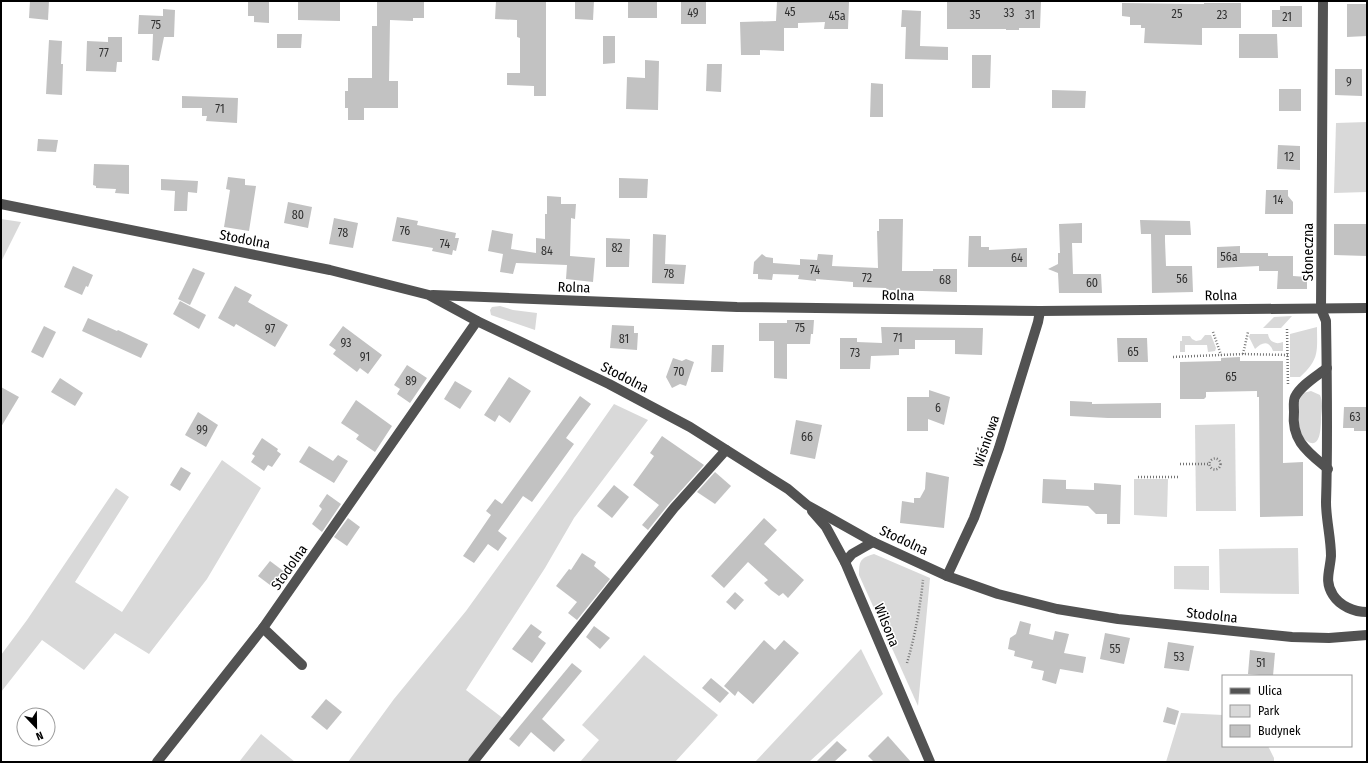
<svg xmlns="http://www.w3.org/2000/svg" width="1368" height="763" viewBox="0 0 1368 763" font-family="'Fira Sans Condensed',sans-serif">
<rect width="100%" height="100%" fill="#fff"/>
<g fill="#d9d9d9">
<polygon points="1367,122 1367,192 1334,193 1336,123"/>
<polygon points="1,219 21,222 1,262"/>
<polygon points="500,306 513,310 537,313 535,330 491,315 490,310 492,307"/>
<polygon points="1292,316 1281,328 1263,328 1274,317"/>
<path d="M1317,327c0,24 3,32 -17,50h-10v-43z"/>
<path d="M1250,334h18c1,8 8,11 15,8v9h-10c-4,-11 -11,-9 -18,-2l-6,-12z"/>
<polygon points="1205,335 1211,335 1216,348 1215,351 1208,352 1207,345 1185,345 1185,352 1180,352 1180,341 1182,341 1182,336 1190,336 1192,339 1196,341 1201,340"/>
<path d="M1311,391l9,4c3,7 2,15 1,22 0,17 -2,39 -22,17l-1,-31 5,-10z"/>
<polygon points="614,404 648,420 574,518 545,568 466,690 504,719 470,762 348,762 394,699 466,611 565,474"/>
<polygon points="1235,424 1236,511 1196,511 1195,425"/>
<polygon points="222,460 261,488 207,579 149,654 115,633 84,670 42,640 1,692 1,655 27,620 116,488 129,497 75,582 122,612"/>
<polygon points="1134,479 1168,479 1167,517 1134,515"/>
<polygon points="1298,548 1299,594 1220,593 1219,549"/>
<path d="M874,554l56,24 -12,128 -59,-131c0,-14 1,-17 15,-21z"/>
<polygon points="1174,566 1209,566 1209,590 1174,589"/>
<polygon points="861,649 883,694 809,762 755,762"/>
<polygon points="644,655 718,715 675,762 580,762 599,740 582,725"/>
<polygon points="1181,713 1223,715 1223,746 1268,746 1274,758 1274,762 1166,762"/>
<polygon points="261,734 295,762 239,762"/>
</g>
<g fill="#c2c2c2">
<polygon points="30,1 49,1 48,20 29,18"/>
<polygon points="248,1 269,1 269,23 254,22 254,16 248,16"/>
<polygon points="298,1 340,1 340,21 298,20"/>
<polygon points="377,1 424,1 424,18 413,18 413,21 390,20 389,81 398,81 398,108 364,108 364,120 348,120 348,108 345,108 345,91 348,91 348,78 372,78 372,26 377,26"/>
<polygon points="496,1 546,1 546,96 534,96 534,86 507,85 507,73 520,73 520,38 517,37 517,20 495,19"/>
<polygon points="575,1 594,1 593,20 575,19"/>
<rect x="628" y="1" width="29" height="17"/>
<rect x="681" y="1" width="25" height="23"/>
<polygon points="777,1 849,2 848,29 824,29 825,22 798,23 798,28 784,28 784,51 760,50 760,55 741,55 740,22 776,21"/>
<polygon points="947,1 1041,2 1040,28 1019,28 1019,30 1006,30 1006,29 947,29"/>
<polygon points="1122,3 1204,4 1204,3 1241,3 1241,28 1202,28 1202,45 1144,43 1145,28 1141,28 1141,25 1130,25 1130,17 1122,16"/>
<polygon points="1347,4 1367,4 1367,36 1347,37"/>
<polygon points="1280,6 1302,6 1302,27 1272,27 1272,10 1280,10"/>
<polygon points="163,9 175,10 174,37 164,37 159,61 152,60 153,34 138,34 139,15 163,16"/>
<polygon points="902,10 921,11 920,46 948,47 948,60 905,59 906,27 901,27"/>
<polygon points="277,34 302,34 301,48 277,48"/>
<polygon points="1239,34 1277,34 1278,58 1239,58"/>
<polygon points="603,36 615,36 615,63 603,64"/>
<polygon points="108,37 122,37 122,62 117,62 116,72 86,71 87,41 108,42"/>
<polygon points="49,40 62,41 61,64 63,64 62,95 46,94"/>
<polygon points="972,55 991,55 990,88 972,88"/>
<polygon points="645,60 659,61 658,110 626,109 627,77 645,78"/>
<polygon points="707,64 722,64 721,92 706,91"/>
<polygon points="1335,69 1362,69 1362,96 1335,95"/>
<polygon points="871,83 883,84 883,117 870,117"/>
<rect x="1279" y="89" width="22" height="22"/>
<polygon points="1052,90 1086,91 1085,108 1052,108"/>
<polygon points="182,96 238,98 237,123 206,121 207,116 202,116 202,108 182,108"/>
<polygon points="38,139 58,140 56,152 37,151"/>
<polygon points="1278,145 1300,146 1300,170 1277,169"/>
<polygon points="94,164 129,165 129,194 115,193 116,189 96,188 96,186 93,185"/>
<polygon points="228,177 245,179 245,185 256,186 249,231 224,227 230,190 226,189"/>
<polygon points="619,178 648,179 647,198 619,198"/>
<polygon points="161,179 198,181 197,193 188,192 187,211 174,211 175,191 161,190"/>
<polygon points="1266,190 1288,190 1288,196 1293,202 1293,214 1265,214"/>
<polygon points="547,196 561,197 561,204 576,204 575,219 571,218 570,256 595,258 593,282 566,279 567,265 516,263 513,274 500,272 503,254 488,251 492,230 513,234 511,249 536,253 536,238 545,239 545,214 547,214"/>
<polygon points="288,202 312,207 308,228 284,223"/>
<polygon points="397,217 418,221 417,225 456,233 455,238 459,238 456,251 453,250 452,255 432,251 433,248 392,241"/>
<polygon points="334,218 358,223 353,248 329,244"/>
<polygon points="879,219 903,219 902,271 933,271 933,269 957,269 957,292 887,290 886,288 853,287 853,282 816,279 816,281 798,279 799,275 773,274 772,280 758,279 758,274 753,274 754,262 762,254 766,257 773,258 773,263 800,265 800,259 817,260 818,254 833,255 832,266 878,268 877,231 879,231"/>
<polygon points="1140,220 1190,221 1191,235 1165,235 1165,241 1166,266 1192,266 1193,292 1152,293 1151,234 1141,234"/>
<polygon points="1082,223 1082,243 1072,243 1073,274 1101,274 1102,293 1059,293 1058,273 1048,269 1058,264 1058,253 1060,253 1059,224"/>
<polygon points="1334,224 1367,224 1367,256 1334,255"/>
<polygon points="653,234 666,235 665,264 686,265 684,284 652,283"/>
<polygon points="969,236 981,236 981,247 989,247 989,250 1027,248 1027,267 968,267"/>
<polygon points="606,238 630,239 629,267 606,267"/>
<polygon points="1240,246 1240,253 1268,253 1268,256 1293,256 1293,276 1307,277 1307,289 1277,289 1278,271 1259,271 1259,266 1217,268 1217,247"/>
<polygon points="73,266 93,275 88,287 86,286 82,295 64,287"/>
<polygon points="193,268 205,273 190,305 178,299"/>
<polygon points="235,286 252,295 248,302 288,325 275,347 236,324 234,327 218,318"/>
<polygon points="180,301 206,315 199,329 173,314"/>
<polygon points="88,318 117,331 118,330 148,344 141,358 82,331"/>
<polygon points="787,320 814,320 813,334 811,334 810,344 787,344 787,379 774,378 774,341 759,341 759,323 787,323"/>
<polygon points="612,325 634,326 634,333 638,333 637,350 610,348"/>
<polygon points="44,326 56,332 43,358 31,352"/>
<polygon points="343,326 382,355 368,374 360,368 357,372 333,354 336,350 329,345"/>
<polygon points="881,327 983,328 982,355 955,354 955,340 915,340 915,349 899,349 899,355 871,356 870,369 840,369 840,338 857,338 857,342 882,343"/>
<polygon points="1117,338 1147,338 1148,362 1118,362"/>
<polygon points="712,345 724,345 723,372 711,372"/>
<polygon points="1240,357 1240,361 1283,361 1283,463 1303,462 1303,516 1260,517 1259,397 1257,397 1257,391 1206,392 1206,397 1204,399 1180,399 1180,362 1221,361 1221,358"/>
<polygon points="673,358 682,361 686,359 694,362 686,386 680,384 672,388 666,377"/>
<polygon points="407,365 427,378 410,403 397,394 400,389 394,385"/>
<polygon points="509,377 531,391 510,423 499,415 495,422 484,415"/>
<polygon points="60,378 83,393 75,406 51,392"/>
<polygon points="455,381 472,391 460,409 444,399"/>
<polygon points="1,387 19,397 1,427"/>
<polygon points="929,390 950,397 944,425 928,419 928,431 907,431 907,397 929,397"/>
<polygon points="580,396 591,404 566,438 574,444 532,502 523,496 498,531 507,538 498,551 488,544 474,563 463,556 491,515 486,511 495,499 502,504"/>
<polygon points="356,400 392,426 375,452 356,439 359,435 341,423"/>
<polygon points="1070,401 1092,402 1092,404 1161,403 1161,418 1108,418 1070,416"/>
<polygon points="1344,407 1367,407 1367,431 1354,431 1354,428 1343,428"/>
<polygon points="198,412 218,425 206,447 185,435"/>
<polygon points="796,420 822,425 815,459 790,454"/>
<polygon points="662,436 704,465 669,504 648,530 642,525 659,505 633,485 654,456 650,453"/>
<polygon points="262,438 278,449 277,451 281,454 272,467 268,465 264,471 251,462 255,456 252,454"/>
<polygon points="309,446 333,461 338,455 348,461 334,483 299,462"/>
<polygon points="181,467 191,473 180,491 170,485"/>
<polygon points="715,472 731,486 715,504 697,492"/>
<polygon points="926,472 949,477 944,528 900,523 902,501 914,503 914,498 920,498 925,489"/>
<polygon points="1043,479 1066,480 1066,489 1094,490 1094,483 1121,485 1120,524 1107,524 1107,514 1096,514 1088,506 1042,503"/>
<polygon points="614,485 629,497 612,518 597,506"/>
<polygon points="327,494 341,504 322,532 312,524 322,509 319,506"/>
<polygon points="348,518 360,527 347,546 334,537"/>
<polygon points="764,518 777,530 764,544 804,580 788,598 783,593 779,596 771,590 764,583 768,580 748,562 724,588 711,576"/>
<polygon points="582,553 596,562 594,566 610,579 577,620 568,613 577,602 556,586 569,569 571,570"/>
<polygon points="270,561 286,573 274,588 258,576"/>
<polygon points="735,592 744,600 735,610 726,602"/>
<polygon points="1020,621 1031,624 1029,634 1053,640 1055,631 1069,634 1064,653 1086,657 1083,673 1060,669 1056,684 1042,680 1044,671 1031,668 1033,661 1014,656 1015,651 1008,649 1010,638 1016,634"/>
<polygon points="531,624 542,632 538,637 546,643 532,663 512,649"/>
<polygon points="594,626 610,638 600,649 586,637"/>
<polygon points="1105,633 1130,638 1124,664 1100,659"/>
<polygon points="764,640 775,650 784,640 799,653 753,704 738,691 735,696 724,686"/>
<polygon points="1168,642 1194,646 1189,671 1164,668"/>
<polygon points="1250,650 1275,653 1273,676 1248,674"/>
<polygon points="572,663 582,671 542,719 565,740 554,752 531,732 519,747 509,739"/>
<polygon points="711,678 729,693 720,703 702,688"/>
<polygon points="326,699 342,712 327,730 311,717"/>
<polygon points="1167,707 1179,711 1175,725 1163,722"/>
<polygon points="888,736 911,762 874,762 868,756"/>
<polygon points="837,741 847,750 834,762 816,762"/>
</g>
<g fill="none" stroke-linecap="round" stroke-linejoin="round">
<g stroke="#747474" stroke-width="2.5" stroke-dasharray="1 2" stroke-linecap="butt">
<polyline points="1287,329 1288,385"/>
<polyline points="1213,332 1221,355"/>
<polyline points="1243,354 1248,332"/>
<polyline points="1173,357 1243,354 1288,355"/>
<circle cx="1215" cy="464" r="5.5"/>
<polyline points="1180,464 1210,464"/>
<polyline points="1138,477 1180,477"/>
<path d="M907,663c8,-27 13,-55 16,-83"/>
</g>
<g stroke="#525252" stroke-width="10">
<path d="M1323,1l-2,308 5,12c1,60 2,120 0,181 0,18 5,36 5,54 -1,15 -7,25 2,39 7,11 21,17 34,17"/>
<polyline points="1,204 330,270 429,295 477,321 609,384 690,427 788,489 807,505 873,542 947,576 998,594 1057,609 1118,619 1292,637 1329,638 1367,635"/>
<polyline points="433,295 737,307 1040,311 1367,308"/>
<path d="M1327,368c-10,8 -26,17 -32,29 -2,4 -1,10 -1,15 -3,29 14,40 34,57"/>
<polyline points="812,511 826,527 845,562 930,762"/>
<polyline points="845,562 852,554 873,542"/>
<polyline points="947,576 974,518 999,448 1038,322 1040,311"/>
<polyline points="302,665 263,628 477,321"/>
<polyline points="157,762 263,628"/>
<polyline points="473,762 674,508 726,450"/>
</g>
</g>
<g text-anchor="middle" stroke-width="3" stroke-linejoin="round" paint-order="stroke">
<g font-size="12" fill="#303030">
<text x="790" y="16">45</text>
<text x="693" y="17">49</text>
<text x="1009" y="17">33</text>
<text x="1177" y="18">25</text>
<text x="975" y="19">35</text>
<text x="1030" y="19">31</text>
<text x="1222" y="19">23</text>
<text x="837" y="20">45a</text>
<text x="1287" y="21">21</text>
<text x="156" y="29">75</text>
<text x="104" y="57">77</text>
<text x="1349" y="86">9</text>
<text x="220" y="113">71</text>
<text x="1289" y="161">12</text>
<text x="1278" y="204">14</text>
<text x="298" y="219">80</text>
<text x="405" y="235">76</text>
<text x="343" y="237">78</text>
<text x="445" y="248">74</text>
<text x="617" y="252">82</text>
<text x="547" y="255">84</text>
<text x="1229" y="261">56a</text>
<text x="1017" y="262">64</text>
<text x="815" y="274">74</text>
<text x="669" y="278">78</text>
<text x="867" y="282">72</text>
<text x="1182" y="283">56</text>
<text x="945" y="284">68</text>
<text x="1092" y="287">60</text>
<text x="800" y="332">75</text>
<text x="270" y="333">97</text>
<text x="898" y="342">71</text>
<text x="624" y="343">81</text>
<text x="346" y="347">93</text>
<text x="1133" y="356">65</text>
<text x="855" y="357">73</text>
<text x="365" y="361">91</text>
<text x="679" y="376">70</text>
<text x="1231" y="381">65</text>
<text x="411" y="385">89</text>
<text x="938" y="412">6</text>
<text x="1355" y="421">63</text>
<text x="202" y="434">99</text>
<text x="807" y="441">66</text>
<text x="1115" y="653">55</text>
<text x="1179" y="661">53</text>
<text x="1261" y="667">51</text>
</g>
<g font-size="14" fill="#000" stroke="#fff">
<text transform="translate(245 239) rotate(11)" y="5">Stodolna</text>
<text transform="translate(1308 252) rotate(-90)" y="5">Słoneczna</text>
<text transform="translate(574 287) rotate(2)" y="5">Rolna</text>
<text transform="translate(898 295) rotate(1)" y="5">Rolna</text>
<text transform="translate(1221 295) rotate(-1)" y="5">Rolna</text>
<text transform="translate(625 377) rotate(27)" y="5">Stodolna</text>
<text transform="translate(986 441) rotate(-71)" y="5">Wiśniowa</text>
<text transform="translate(904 540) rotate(25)" y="5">Stodolna</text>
<text transform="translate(289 567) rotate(-55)" y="5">Stodolna</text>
<text transform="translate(1212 615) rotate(6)" y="5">Stodolna</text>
<text transform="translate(887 625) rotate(68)" y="5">Wilsona</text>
</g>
</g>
<rect width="1368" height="763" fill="none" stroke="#000000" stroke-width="4"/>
<rect x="1222" y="675" width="130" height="72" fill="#ffffff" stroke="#999999"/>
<rect x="1230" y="688" width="20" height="6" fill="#525252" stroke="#999999"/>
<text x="1258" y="695" font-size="12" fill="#000000">Ulica</text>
<rect x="1230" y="705" width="20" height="12" fill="#d9d9d9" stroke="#999999"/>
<text x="1258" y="715" font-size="12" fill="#000000">Park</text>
<rect x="1230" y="725" width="20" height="12" fill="#c2c2c2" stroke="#999999"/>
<text x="1258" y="735" font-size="12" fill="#000000">Budynek</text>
<g transform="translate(36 727) rotate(158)"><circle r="19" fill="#ffffff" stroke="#999999"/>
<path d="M0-3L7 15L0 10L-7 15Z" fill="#000000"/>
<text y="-6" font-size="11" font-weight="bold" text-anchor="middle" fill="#000000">N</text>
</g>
</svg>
